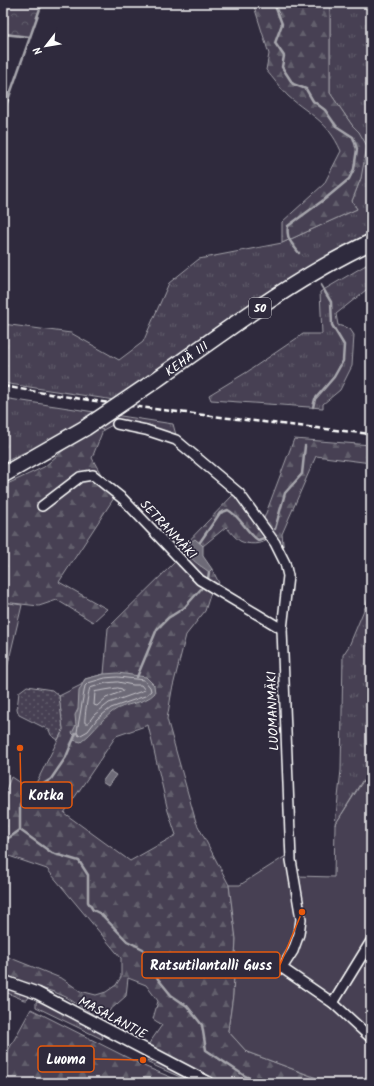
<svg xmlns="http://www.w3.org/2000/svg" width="374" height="1086" viewBox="0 0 374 1086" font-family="Kalam,sans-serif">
<defs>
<pattern id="grass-tufts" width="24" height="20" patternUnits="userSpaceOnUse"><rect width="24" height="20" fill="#464152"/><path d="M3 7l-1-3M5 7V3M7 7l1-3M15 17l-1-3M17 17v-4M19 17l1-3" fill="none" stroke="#625e6c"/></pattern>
<pattern id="forest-firs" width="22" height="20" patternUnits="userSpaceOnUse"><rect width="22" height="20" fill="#464152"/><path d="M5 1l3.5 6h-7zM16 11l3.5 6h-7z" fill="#625e6c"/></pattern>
<pattern id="park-crowns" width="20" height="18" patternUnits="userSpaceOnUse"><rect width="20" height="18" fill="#464152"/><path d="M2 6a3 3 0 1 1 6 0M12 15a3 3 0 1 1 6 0" fill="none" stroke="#625e6c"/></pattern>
<pattern id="garden-dots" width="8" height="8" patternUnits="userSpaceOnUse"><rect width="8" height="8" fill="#464152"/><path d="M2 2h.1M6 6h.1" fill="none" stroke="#625e6c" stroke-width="1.8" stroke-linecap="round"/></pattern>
</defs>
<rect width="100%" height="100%" fill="#2f2a3d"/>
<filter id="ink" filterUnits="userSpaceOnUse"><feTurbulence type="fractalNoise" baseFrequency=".025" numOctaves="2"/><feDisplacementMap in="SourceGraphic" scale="8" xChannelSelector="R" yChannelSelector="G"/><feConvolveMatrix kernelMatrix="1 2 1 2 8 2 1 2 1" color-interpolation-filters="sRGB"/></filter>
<g filter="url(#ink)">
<g fill="url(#grass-tufts)" stroke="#a2a0a8">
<polygon points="330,3 371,3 371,234 304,271 114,400 3,383 3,324 71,333 119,360 143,342 169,283 199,259 282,243 357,209 352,201 361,178 359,132 352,125 330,93"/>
<polygon points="371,262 371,286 336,314 338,325 350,329 354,335 352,366 340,390 323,404 323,408 211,400 209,395 247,372 303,334 322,334 320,292"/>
<polygon points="3,398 173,424 176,435 148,427 118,422 103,430 81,422 43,446 23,453 3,463"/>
<polygon points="371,593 371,786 362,781 335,825 341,770 343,655 349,646"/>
<polygon points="3,602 22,605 7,668 3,668"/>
<polygon points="3,986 28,995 29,997 27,1000 24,1000 3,991"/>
<polygon points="40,1000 101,1032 103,1038 102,1039 36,1007 36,1002"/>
<polygon points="146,1060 161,1064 198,1083 189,1083 180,1077 146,1062"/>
</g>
<g fill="url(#forest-firs)" stroke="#a2a0a8" fill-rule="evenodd">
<path d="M253,3h77v90l22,32 7,7 8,14 -6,32 -9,23 5,8 -75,34v-21l42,-38 17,-33c-14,-31 -30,-35 -53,-55 -8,-8 -15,-18 -22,-26l3,-16z"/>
<polygon points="98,428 103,430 92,458 114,498 59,582 107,609 93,622 57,600 39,606 3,602 3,486 44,467 66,448"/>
<polygon points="294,439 371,445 371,463 316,456 282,534 284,553 263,521"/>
<path d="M234,494l13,14 21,31c-6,6 -20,6 -28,2 -5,-3 -10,-10 -14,-14l-23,19 -7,-6 13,32 3,-3 7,14 -8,9 -6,19 -19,24 -14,55 -5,29 29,103 33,63 7,53 -3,57 -5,36 19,21 83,31h-111l-71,-38 14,-20 -9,-6 5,-18 -12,-16 -18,-7 -2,18 -26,23 -34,-22 -12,-5 -51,-15v-22l60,24 17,12 16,4 10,-3 10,-7 5,-8v-19l-74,-89 -44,-15v-65l3,1 5,-13 21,14 31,-61 -4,-34 22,-11 4,-6 19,-5 4,-46 68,-67 2,-9zM148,725l20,86 8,24 -46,26 -66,-48 52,-77z"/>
<polygon points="31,1009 146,1067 180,1081 178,1083 3,1083 3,1060"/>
</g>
<polygon fill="url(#park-crowns)" stroke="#a2a0a8" points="3,3 42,3 30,37 3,33"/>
<polygon fill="url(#garden-dots)" stroke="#a2a0a8" points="27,686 52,690 59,696 63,729 58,740 51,735 49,730 19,715 17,709 19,692"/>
<polygon fill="#464152" stroke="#a2a0a8" points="363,781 371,786 371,1083 330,1083 247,1052 228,1031 233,995 236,939 229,885 240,885 289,854 296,854 297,876 334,877 335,825"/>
<g fill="#6d6a77" stroke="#a7a6ad">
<path d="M195,539l8,7v10l9,13 -3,3c-10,-8 -23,-13 -22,-28z"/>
<path d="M118,673l28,4 8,8 1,8c-11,12 -30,9 -43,19 -12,9 -19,21 -31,30l-8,-2 2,-4 -3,-3 4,-8 -1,-10 3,-6 1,-18 6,-12 19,-5z"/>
<polygon points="110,771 116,775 108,786 102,782"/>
</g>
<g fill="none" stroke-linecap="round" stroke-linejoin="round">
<g stroke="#c5c3c9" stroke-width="1">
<polygon points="118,677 144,680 150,687 151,691 145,696 111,708 97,719 88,731 79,736 77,732 85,686 88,683 105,678"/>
<path d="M118,682l15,3h8l4,5 -36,13 -15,12 -6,8h-3c-1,-3 3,-31 5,-35l16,-5z"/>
<polygon points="118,688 122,689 123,691 106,698 97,706 94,705 95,692"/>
</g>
<g stroke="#a7a6ad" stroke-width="2.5">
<path d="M274,3l8,21 -7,19 9,13 -2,11 11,17 13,5 7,12 12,9 11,16 17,11 4,12 -3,20 -5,10 -24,20 -37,27c-2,12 3,17 11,27"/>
<polyline points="3,34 30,37"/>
<polyline points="3,114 42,3"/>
<polyline points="313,407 315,399 334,377 343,361 344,345 332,325 331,302 321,285"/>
<polyline points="275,529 285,493 302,474 305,446"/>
<path d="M200,542l20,-29 8,-3c13,7 18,22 30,30l6,-2"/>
<polyline points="208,579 209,572"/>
<polyline points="137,677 157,629 168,618 184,608 201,589"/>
<polyline points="76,733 66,757 51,779 31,792 20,805 20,830 52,853 79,861 88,875 88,902 93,910 101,914 127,941 143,949 158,979 171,995 187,1006 202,1025 206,1050 245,1076 261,1083"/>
<polyline points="3,842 20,830"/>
</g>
<defs>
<g id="minor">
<polyline points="117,424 146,430 176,440 239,493 275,543 285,563 288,576 282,629 291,860 301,919 299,934 293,951 282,968 333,1003 371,1038"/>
<polyline points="42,506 80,477 93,475 123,499 200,580 282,629"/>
<polyline points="333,1003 371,941"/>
</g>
<polyline id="tertiary" points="3,981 37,993 209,1083"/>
<g id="trunk">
<path id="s1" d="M153,382c68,-48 143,-105 218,-140"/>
<polyline points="3,475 85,428"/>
</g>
</defs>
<use href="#minor" stroke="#fff" stroke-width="12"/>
<use href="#tertiary" stroke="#fff" stroke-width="14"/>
<use href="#trunk" stroke="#fff" stroke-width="18"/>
<use href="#minor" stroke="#2f2a3d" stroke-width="9"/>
<use href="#tertiary" stroke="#2f2a3d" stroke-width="11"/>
<use href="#trunk" stroke="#2f2a3d" stroke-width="15"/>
<path stroke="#fff" stroke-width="2.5" stroke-dasharray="6 3" stroke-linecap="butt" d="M3,386c122,22 245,34 368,48"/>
<defs>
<polyline id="trunk-bridge" points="85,428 153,382"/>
</defs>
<use href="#trunk-bridge" stroke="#fff" stroke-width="18" stroke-linecap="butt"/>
<use href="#trunk-bridge" stroke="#2f2a3d" stroke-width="15"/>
</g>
</g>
<g text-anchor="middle" stroke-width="3.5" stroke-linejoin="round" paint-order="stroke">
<rect fill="#2f2a3d" stroke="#c1bfc5" stroke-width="1" x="249" y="298" width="22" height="20" rx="3"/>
<g font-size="12" font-weight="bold" fill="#fff">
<text x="260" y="312">50</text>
</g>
<g font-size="13" fill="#fff" stroke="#2f2a3d">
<text dy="5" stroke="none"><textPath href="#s1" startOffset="41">KEHÄ III</textPath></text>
<text transform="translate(169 529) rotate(47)" y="5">SETRANMÄKI</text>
<text transform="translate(272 711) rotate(-92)" y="5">LUOMANMÄKI</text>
<text transform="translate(113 1017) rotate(28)" y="5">MASALANTIE</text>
</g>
</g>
<path fill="none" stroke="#e8590c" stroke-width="1.5" d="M20 748L21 795M302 912L280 965M143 1060L94 1059"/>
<g fill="#e8590c" stroke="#2f2a3d" stroke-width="1.5">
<circle cx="20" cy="748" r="4"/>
<circle cx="302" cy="912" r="4"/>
<circle cx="143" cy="1060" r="4"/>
</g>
<g fill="#2f2a3d" stroke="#e8590c" stroke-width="1.5">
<rect x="21" y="782" width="51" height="26" rx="4"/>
<rect x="142" y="952" width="138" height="26" rx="4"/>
<rect x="38" y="1046" width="56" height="26" rx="4"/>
</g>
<g font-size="14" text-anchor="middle" font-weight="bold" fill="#fff">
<text x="46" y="800">Kotka</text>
<text x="211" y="970">Ratsutilantalli Guss</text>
<text x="66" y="1064">Luoma</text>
</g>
<rect width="374" height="1086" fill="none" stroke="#2f2a3d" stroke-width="16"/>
<rect x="8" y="8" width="358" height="1070" fill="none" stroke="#fff" stroke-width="1.5" filter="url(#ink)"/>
<g transform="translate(46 46) rotate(239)" stroke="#2f2a3d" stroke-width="3" paint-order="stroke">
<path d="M0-3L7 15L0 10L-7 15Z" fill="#ffffff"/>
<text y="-6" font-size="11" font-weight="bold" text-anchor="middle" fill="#ffffff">N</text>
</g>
</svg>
